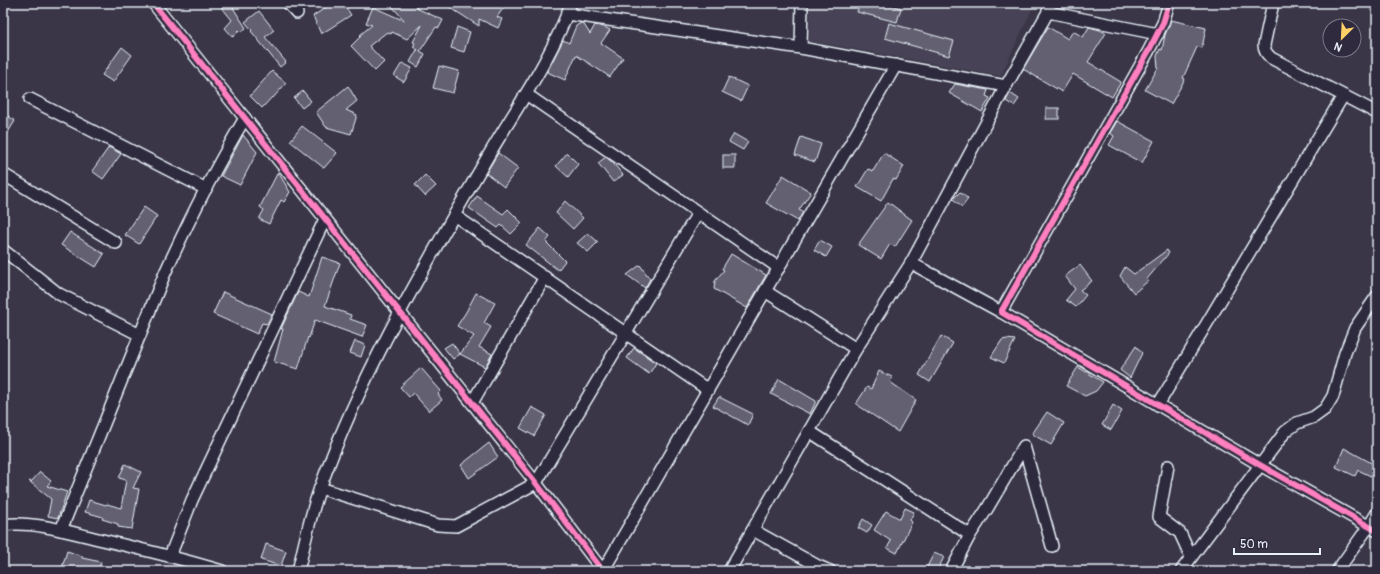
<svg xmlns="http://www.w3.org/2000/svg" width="1380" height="574" viewBox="0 0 1380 574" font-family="Pangolin,sans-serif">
<rect width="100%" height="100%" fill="#3a3648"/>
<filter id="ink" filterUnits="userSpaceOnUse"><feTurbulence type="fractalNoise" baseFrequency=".025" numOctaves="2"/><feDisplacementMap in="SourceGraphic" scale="8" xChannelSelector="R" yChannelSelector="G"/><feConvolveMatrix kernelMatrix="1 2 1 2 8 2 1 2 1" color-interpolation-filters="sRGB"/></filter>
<g filter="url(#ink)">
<polygon fill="#464354" points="810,3 1034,3 1033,7 1001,76 809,41"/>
<g fill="#636171" stroke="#e8f1f8">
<polygon points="218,3 230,3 246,28 241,32 239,30 233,37 225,28 232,20"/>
<polygon points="333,3 343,3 351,15 321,34 313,16"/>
<polygon points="389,3 418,3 416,8 443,20 439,28 436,27 420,51 425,54 418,67 410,62 417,50 418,50 413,47 415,43 413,42 422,25 407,39 392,32 391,34 387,32 369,46 384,62 375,71 351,46 361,36 360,35 372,25 366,23 373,7 405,21"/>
<polygon points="443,3 507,3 497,17 502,19 498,28 479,19 479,26"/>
<polygon points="860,3 883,3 901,8 897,22 857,12"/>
<polygon points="259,11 274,30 265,37 286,62 280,67 251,31 252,30 245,22"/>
<polygon points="1171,20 1206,28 1202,48 1197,47 1183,78 1185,79 1171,104 1145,90 1158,68 1157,56 1160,49 1162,50 1165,35"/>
<polygon points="581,23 583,23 590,34 595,25 604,27 610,30 601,43 623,58 610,77 576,55 565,80 547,72 563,40 569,43 576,26"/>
<polygon points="889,23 954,41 949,56 885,38"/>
<polygon points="457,27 470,32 464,52 451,48"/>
<polygon points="1048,27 1068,39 1073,31 1083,37 1089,27 1100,30 1106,33 1088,62 1121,82 1112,97 1073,74 1062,92 1023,69"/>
<polygon points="122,47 132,55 113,82 102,75"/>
<polygon points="402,63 412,68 404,82 394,76"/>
<polygon points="439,66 459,71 453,93 433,88"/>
<polygon points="272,71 286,83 273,98 272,97 262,108 250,96"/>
<polygon points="729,77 748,86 741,101 722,92"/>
<polygon points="955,84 988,90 986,96 990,98 982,112 949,93"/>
<polygon points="348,86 357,101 346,110 357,115 351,134 326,127 316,112"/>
<polygon points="303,91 311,101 302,108 294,98"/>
<polygon points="1010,93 1019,99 1014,106 1006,101"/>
<rect x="1046" y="108" width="13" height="11"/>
<polygon points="8,116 15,121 3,140 3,124"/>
<polygon points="1117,121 1154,141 1142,163 1109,145 1114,136 1110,133"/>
<polygon points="302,126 337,153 324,168 290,141"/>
<polygon points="734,134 748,142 743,150 729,142"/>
<polygon points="243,135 257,152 240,185 221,176"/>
<polygon points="801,137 821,144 815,162 795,155"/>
<polygon points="109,147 121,154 103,179 92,171"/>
<polygon points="498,153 518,168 504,187 486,173"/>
<polygon points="567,153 578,164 568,177 556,166"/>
<polygon points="884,153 904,166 896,180 893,179 881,201 857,187 868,169 873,171"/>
<rect x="723" y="155" width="12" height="13"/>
<polygon points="606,157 613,163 623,175 613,182 598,163"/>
<polygon points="278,172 290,192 284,202 281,200 269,224 259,219 264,210 260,207"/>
<polygon points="425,175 436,186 425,196 415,185"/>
<polygon points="783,175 811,192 799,210 803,212 798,221 766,203"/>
<polygon points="960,192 968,199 962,207 953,199"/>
<polygon points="477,196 503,214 508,209 522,223 511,234 501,225 498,228 469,208"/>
<polygon points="565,201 583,218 573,229 556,213"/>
<polygon points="888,202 912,220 895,247 890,244 881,259 858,245"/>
<polygon points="144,207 157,216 139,244 125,235"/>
<polygon points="540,228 550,237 546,242 565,261 558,270 526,245"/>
<polygon points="70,232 104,254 96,267 61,245"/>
<polygon points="588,233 598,242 588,252 577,243"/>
<polygon points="820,240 832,247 826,257 814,250"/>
<polygon points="1167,250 1169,253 1147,279 1148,281 1134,293 1120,276 1125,267 1134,274"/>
<polygon points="731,254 766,275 747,308 714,289 715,281 724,270 722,269"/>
<polygon points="322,257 340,263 325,306 351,315 350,319 367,325 362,337 315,320 309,338 308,337 298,369 274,362 283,329 281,329 298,292 309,297"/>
<polygon points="640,265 650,279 645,288 627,275"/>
<polygon points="1080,265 1092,281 1080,290 1086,295 1076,307 1066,300 1075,289 1065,276"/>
<polygon points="223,292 272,314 267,324 262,323 257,334 213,314"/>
<polygon points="476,293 495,303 484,323 491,327 479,347 492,354 485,367 460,354 474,336 457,326 466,312"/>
<polygon points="941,336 953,343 930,382 919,375"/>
<polygon points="1007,339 1015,340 1004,363 991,357 1002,340"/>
<polygon points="355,341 365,345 361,357 350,353"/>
<polygon points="452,343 460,354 453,359 444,348"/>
<polygon points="1136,346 1142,353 1130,378 1120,370"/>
<polygon points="634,348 656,363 649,374 627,358"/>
<polygon points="1078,367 1103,382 1096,391 1085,396 1066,386"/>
<polygon points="421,368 441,391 438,394 442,400 429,411 413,393 409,397 400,387"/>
<polygon points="879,371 892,377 890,382 916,400 898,432 856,404 867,387 871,389"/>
<polygon points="779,379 816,401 810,414 771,394"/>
<polygon points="719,397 753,414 748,425 713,406"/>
<polygon points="1113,405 1122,411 1111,430 1102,425"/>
<polygon points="532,407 546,415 534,436 520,428"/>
<polygon points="1047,412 1064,423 1051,445 1032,434"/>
<polygon points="489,443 498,457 469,478 461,465"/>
<polygon points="1344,448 1377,466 1377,479 1358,470 1355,476 1336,467"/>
<polygon points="125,464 141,472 133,488 139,489 132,529 118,527 118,524 102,519 103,517 85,512 89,500 106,505 107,504 121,508 126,480 119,478"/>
<polygon points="40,472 51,481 47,486 67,492 58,518 48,516 51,499 29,481 31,482"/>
<polygon points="905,508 914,512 910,520 912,522 897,553 887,548 891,541 874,530 886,511 900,519"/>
<polygon points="863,519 872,525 867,533 858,528"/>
<polygon points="266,544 286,551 281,566 261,560"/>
<polygon points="67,551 82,556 82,558 101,562 98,571 61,571"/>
<polygon points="934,553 944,557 937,571 925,571"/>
</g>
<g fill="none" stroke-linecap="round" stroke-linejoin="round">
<defs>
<g id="street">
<polyline points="153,3 536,483 603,571"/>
<polyline points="288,3 297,13"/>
<polyline points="1169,3 1163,23 1148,52 1001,312 1260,465 1377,531"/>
<path d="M1273,3l-9,42c0,6 3,9 7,13l106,55"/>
<polyline points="1048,12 1158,34"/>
<polyline points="567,14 801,48 1006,86"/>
<polyline points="801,48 802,3"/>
<polyline points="526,94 779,268"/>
<polyline points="30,99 206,189"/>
<polyline points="3,174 116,243"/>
<polyline points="454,215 708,390"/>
<polyline points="3,250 59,294 140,335"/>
<polyline points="911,263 1001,312"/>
<polyline points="765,291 856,349"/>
<polyline points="472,403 545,277"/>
<polyline points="1158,405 1343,96"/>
<polyline points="809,431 970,535 951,571"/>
<polyline points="1168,466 1159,517 1180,533 1191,557"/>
<polyline points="320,488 438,525 456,526 536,483 698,213"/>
<path d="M3,525c29,-4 63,6 91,13 43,10 86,20 128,33"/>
<path d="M61,530l104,-257c24,-53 50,-105 80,-155"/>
<polyline points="753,530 818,566 830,571"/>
<polyline points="970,535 987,509 1024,446 1052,546"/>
<polyline points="170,556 192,500 325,219"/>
<path d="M298,571c7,-28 12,-56 22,-83 41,-114 103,-219 163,-323 30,-53 68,-104 88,-162"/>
<polyline points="603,571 896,65"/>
<polyline points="729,571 856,349 911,263 1006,86 1048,12 1050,3"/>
<polyline points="1181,571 1285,432 1297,423 1314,417 1325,409 1333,396 1345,353 1355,328 1377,296"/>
<polyline points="1337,571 1369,526 1377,513"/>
</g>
</defs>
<use href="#street" stroke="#e8f1f8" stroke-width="14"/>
<use href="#street" stroke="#2f2a3d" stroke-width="11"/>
<defs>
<g id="cycleway">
<polyline points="153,3 536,483 603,571"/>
<polyline points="1169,3 1163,23 1148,52 1001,312 1260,465 1377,531"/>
</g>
</defs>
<use href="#cycleway" stroke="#2f2a3d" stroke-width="8"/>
<use href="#cycleway" stroke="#ff80c0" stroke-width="6"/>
</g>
</g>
<rect width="1380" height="574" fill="none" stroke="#2f2a3d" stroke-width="16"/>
<rect x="8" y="8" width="1364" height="558" fill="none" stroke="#e8f1f8" stroke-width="1.5" filter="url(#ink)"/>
<g transform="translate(1342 38) rotate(204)"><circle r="19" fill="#2f2a3d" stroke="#797a88"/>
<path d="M0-3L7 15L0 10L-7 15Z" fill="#ffd166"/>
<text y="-6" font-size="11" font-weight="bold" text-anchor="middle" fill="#e8f1f8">N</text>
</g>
<path d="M1234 548v6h86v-6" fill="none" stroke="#e8f1f8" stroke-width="2"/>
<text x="1240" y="548" font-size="12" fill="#e8f1f8" stroke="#2f2a3d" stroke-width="3" paint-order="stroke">50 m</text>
</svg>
